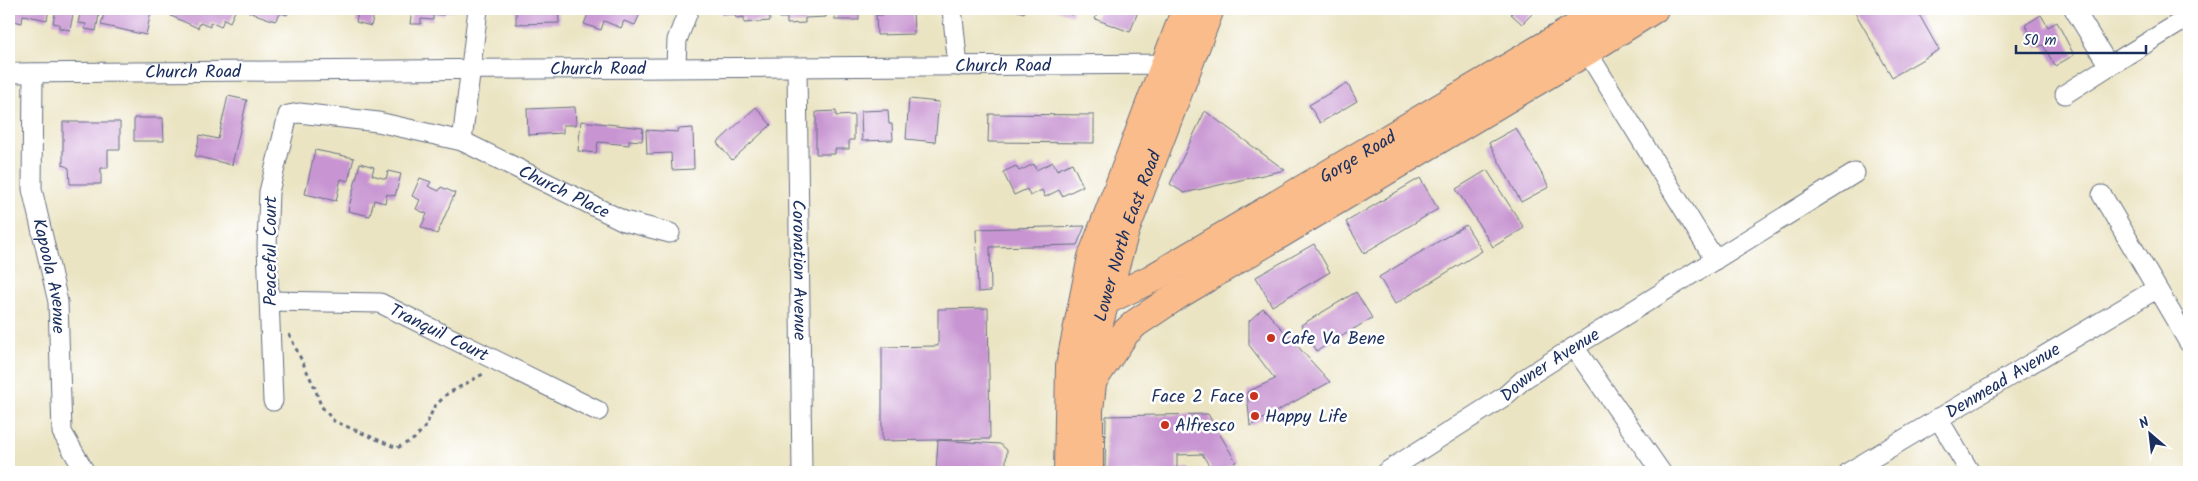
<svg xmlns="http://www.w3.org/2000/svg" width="2198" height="481" viewBox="0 0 2198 481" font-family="Kalam,sans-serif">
<rect width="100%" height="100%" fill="#fff"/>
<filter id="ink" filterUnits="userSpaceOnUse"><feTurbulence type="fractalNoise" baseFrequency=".02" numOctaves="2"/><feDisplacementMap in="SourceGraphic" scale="10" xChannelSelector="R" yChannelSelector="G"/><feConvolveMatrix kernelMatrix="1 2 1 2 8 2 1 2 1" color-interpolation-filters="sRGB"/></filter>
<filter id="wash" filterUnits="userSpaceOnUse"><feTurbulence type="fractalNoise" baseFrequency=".0096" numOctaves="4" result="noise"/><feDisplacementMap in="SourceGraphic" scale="20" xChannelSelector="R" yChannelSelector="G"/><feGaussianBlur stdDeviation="1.12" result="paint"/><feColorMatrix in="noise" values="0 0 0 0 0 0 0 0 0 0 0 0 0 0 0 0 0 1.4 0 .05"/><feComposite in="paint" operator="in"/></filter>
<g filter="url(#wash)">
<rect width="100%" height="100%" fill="#ebe4c3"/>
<g id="blocks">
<g fill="#c895d2">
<polygon points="9,9 49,9 47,20 23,15 22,23 9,20"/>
<polygon points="56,9 74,9 70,30 59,28 59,24 53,23"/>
<polygon points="81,9 100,9 96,31 85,29 86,24 78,23"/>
<polygon points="105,9 138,9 151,12 146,35 101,25"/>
<polygon points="174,9 236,9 230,22 224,19 221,27 210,22 210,27 200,23 198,28 171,16"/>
<polygon points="251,9 289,9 287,15 281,13 275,21 249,12"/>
<polygon points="359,9 386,9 384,16 374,14 371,26 356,22"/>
<polygon points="412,9 453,9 453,12 444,11 444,15 433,14 433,20 421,19 421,24 410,24"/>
<polygon points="516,9 558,9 559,23 516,24"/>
<polygon points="590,9 642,9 635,25 624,21 621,28 604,21 601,30 584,24"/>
<polygon points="722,9 769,9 770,21 744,23 744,17 736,18 735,14 722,14"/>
<polygon points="779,9 826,9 826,17 805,18 805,23 787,24 787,18 779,18"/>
<rect x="835" y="9" width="24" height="11"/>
<polygon points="883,9 913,9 914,34 877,35 876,15 883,15"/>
<polygon points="1012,9 1026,9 1024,13"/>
<polygon points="1055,9 1074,9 1072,15"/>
<polygon points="1099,9 1139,9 1130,32 1095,19"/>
<polygon points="1516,9 1537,9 1522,24 1511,14"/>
<polygon points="1853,9 1916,9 1939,50 1892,77"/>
<polygon points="2041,15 2048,27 2057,22 2074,55 2055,66 2043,45 2038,47 2025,25"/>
<polygon points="1347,83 1357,101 1320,123 1309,105"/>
<polygon points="228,96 247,100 232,165 195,156 200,135 218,139"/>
<polygon points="909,99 939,102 935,142 906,139"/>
<polygon points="575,107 576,125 563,125 563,133 528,135 527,109"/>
<polygon points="756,107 771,125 732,160 717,143"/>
<polygon points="888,110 889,124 892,124 893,140 862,141 861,111"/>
<polygon points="836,111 836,116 854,115 854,140 849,140 849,149 835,149 835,154 816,154 816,112"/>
<polygon points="1205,111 1259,151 1285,170 1184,193 1170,184"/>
<polygon points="989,114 1094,115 1094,143 988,142"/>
<polygon points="134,118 163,118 164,141 134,141"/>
<polygon points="581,121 643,128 642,141 629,140 629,145 598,142 596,153 578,151"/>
<polygon points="63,122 120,122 120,150 108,150 108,168 101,168 101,184 70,184 69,168 63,165"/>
<polygon points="693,128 694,169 672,170 671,153 647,154 646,130 678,132 678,129"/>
<polygon points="1516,128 1549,187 1521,202 1489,143"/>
<polygon points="315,150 354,158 348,181 341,179 336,201 305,194"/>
<polygon points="1053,162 1057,170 1072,163 1083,186 1062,196 1059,190 1045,197 1042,190 1030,196 1027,189 1014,195 1003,172 1016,166 1019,171 1034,164 1036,170"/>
<polygon points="360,163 374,167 372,175 386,179 388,171 401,174 395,196 387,194 385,203 374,200 370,216 348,211"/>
<polygon points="1487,170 1524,228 1493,247 1456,189"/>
<polygon points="420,178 431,182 428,186 439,191 441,187 455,193 437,234 421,227 427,214 416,209 420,200 412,196"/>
<polygon points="1420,178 1438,209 1364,253 1346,222"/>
<polygon points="1466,225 1482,251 1395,304 1379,277"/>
<polygon points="1085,226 1077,245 990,247 991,291 978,292 976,229"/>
<polygon points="1314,244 1330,272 1272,306 1256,277"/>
<polygon points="1356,292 1372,318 1317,351 1301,325"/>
<polygon points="988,308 990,439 882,441 882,347 938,346 938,309"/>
<polygon points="1263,308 1330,382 1250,426 1247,392 1275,379 1249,345 1249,321"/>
<polygon points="1208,414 1236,462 1218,472 1213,472 1202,454 1177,455 1177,469 1190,468 1190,472 1105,472 1106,416"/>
<polygon points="938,440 1000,444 1007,450 1005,472 936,472"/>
</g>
</g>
</g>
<g filter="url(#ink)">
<use href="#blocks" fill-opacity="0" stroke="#646e81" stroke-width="1"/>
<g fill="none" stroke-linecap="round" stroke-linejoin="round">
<defs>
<g id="minor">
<polyline points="952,9 958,66"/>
<polyline points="2074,9 2109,66 2189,17"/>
<polyline points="1581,42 1715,260"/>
<polyline points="676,66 677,40 689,9"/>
<path id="s1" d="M797,68l5,404"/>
<path id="s2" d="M9,73l1166,-9"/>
<path id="s3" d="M33,73l-1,116 26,113 4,130 23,40"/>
<polyline points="2065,94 2109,66"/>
<path id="s4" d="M462,141l162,80 46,12"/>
<polyline points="2102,195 2189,343"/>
<path id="s5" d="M270,301l110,2 218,108"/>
<polyline points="1574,347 1661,472"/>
<polyline points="273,401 267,246 269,192 288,115 299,113 378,122 462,141 478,9"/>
<polyline points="1938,418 1970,472"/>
<path id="s6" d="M1386,472l119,-76 19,-17 50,-32 281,-174"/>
<path id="s7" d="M1849,472l307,-183"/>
</g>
<g id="primary">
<path id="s8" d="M1105,301l46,-22 456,-270"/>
<polyline points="1093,380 1126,332 1136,323 1178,295 1587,51 1654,9"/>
<polyline points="1068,472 1070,366 1092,257 1186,9"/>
<path id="s9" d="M1089,472v-62l10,-87 6,-22 20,-70 85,-222"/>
</g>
</defs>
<use href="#minor" stroke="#646e81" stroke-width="21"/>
<use href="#primary" stroke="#646e81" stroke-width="30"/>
<polyline stroke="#646e81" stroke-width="3" stroke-dasharray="4 4" stroke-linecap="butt" points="289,334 315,388 321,406 334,421 397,448 414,439 426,426 434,407 447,394 483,374"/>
<use href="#minor" stroke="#fff" stroke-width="19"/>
<use href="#primary" stroke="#fabc8b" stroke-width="28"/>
</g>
</g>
<g fill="#c8321e" stroke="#fff" stroke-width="2">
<circle cx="1271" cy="338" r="5"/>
<circle cx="1254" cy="396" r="5"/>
<circle cx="1255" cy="416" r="5"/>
<circle cx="1165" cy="425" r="5"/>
</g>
<g text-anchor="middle" stroke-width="5" stroke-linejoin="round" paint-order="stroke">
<g font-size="18" fill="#1b2f5e" stroke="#fff">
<text dy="6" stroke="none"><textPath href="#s2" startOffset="994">Church Road</textPath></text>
<text dy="6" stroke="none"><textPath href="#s2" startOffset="589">Church Road</textPath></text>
<text dy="6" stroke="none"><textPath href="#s2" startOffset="184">Church Road</textPath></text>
<text dy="6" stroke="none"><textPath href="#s8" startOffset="291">Gorge Road</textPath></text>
<text dy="6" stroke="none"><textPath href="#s4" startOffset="114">Church Place</textPath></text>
<text dy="6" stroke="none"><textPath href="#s9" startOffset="241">Lower North East Road</textPath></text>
<text transform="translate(270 251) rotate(-90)" y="6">Peaceful Court</text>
<text dy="6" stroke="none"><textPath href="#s1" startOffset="202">Coronation Avenue</textPath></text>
<text dy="6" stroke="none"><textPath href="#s3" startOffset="205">Kapoola Avenue</textPath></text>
<text dy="6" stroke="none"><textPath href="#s5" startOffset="176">Tranquil Court</textPath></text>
<text dy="6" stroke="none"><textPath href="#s6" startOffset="196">Downer Avenue</textPath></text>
<text dy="6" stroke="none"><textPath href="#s7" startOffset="179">Denmead Avenue</textPath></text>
</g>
<g font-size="18" fill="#1b2f5e" stroke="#fff" text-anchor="start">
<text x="1281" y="344">Cafe Va Bene</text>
<text x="1244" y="402" text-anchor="end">Face 2 Face</text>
<text x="1265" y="422">Happy Life</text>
<text x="1175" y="431">Alfresco</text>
</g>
</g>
<rect width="2198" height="481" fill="none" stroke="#fff" stroke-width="30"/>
<g transform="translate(2150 434) rotate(332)" stroke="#ffffff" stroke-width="4" paint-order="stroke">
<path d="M0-4L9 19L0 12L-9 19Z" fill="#1b2f5e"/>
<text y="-8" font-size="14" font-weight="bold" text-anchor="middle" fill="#1b2f5e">N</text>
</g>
<path d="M2016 45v8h130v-8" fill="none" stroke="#1b2f5e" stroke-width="2.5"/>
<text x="2023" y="45" font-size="15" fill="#1b2f5e" stroke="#ffffff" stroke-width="4" paint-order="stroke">50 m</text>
</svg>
